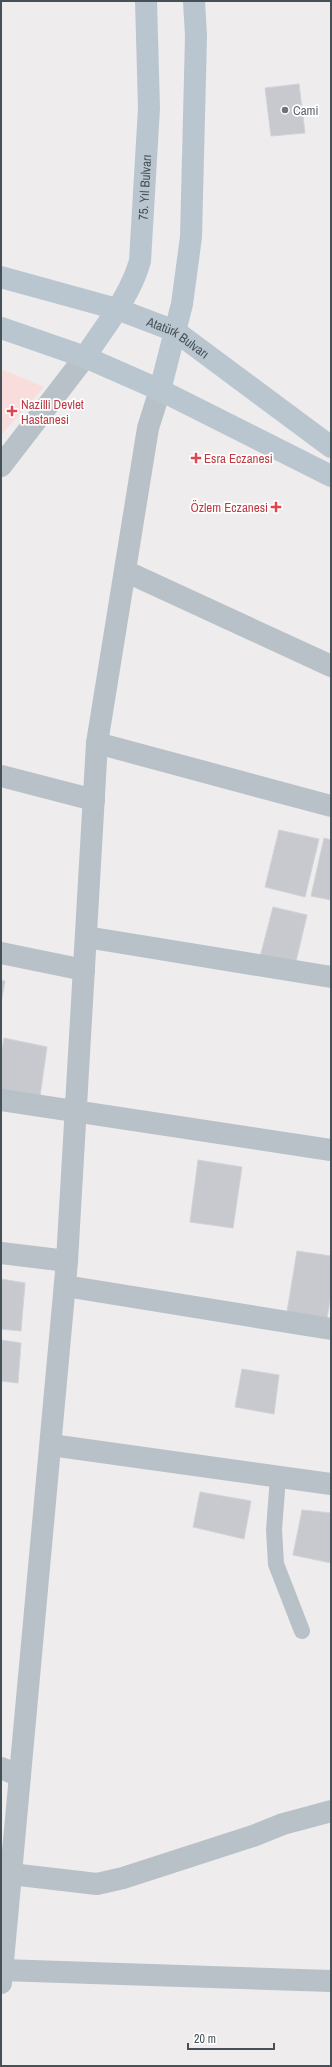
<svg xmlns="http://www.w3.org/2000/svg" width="332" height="2067" viewBox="0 0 332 2067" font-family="'Archivo Narrow',sans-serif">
<rect width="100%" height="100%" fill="#eeecec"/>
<polygon fill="#f8dddc" points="1,369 44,387 1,435"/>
<g fill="#c7c9ce" stroke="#d0d3d7">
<polygon points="299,84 305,133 271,136 265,88"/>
<polygon points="279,830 319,839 305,897 265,887"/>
<polygon points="324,838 331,840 331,900 311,896"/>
<polygon points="273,907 307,915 294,970 259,961"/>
<polygon points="1,980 5,981 1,1003"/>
<polygon points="4,1038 47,1047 39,1103 1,1093 1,1054"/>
<polygon points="198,1160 242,1167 233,1228 190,1222"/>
<polygon points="297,1251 331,1256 331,1294 327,1318 287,1312"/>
<polygon points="1,1279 25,1283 21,1331 1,1329"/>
<polygon points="1,1340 21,1343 18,1383 1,1381"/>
<polygon points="242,1369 279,1375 274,1414 235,1407"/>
<polygon points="200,1492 251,1501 244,1539 193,1527"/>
<polygon points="302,1510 331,1513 331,1563 293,1555"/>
</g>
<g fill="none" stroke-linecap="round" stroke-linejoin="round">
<polyline stroke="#b8c1c7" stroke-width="16" points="278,1477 274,1530 276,1564 302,1631"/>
<g stroke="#b8c1c7" stroke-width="22">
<polyline points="125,571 331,666"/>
<polyline points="97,743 331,806"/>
<polyline points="1,776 94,800"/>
<polyline points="86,937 331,977"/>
<polyline points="1,953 84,970"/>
<polyline points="1,1100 331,1150"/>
<polyline points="1,1253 67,1261"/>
<polyline points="65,1286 331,1329"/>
<polyline points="51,1445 331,1484"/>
<polyline points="1,1768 20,1776"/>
<polyline points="11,1874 97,1884 123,1878 253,1836 283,1824 331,1811"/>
<polyline points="2,1970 331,1981"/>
<polyline points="1,1983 67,1261 97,743 148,428 160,390"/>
</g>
<polyline stroke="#b8c1c7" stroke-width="22" points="1,466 85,357"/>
<g stroke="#bac6cf" stroke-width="22">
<path id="s1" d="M1,277l116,32 58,22 156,116"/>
<polyline points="1,328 85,357 160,390 331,476"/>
<path id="s2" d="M85,357c20,-31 45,-60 55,-96l9,-153 -3,-107"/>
<polyline points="160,390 182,304 191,237 196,36 194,1"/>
</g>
</g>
<circle fill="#6b7280" stroke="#fff" stroke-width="1.5" cx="285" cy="110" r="4"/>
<g fill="#e0444e" stroke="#fff" stroke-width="1.5">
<path d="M10 405h4v4h4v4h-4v4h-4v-4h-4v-4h4z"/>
<path d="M194 452h4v4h4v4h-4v4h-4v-4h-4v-4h4z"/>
<path d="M274 501h4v4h4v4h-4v4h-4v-4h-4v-4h4z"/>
</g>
<g text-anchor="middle" stroke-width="3.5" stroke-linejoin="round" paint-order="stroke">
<g font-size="13" fill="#5b616d" stroke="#fff" text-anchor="start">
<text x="293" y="115">Cami</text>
</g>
<g font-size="13" fill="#465057" stroke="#fff">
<text dy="5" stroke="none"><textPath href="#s2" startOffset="185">75. Yıl Bulvarı</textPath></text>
<text dy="5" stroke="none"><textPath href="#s1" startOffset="188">Atatürk Bulvarı</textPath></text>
</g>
<g font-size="13" fill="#be3a42" stroke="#fff" text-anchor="start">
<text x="21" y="409">Nazilli Devlet<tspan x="21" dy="15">Hastanesi</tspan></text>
<text x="204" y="463">Esra Eczanesi</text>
<text x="268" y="512" text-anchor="end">Özlem Eczanesi</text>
</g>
</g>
<rect width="332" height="2067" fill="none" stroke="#465057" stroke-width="4"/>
<path d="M188 2043v6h86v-6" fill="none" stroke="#465057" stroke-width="2"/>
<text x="194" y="2043" font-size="12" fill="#465057" stroke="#ffffff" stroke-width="3" paint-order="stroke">20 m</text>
</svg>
